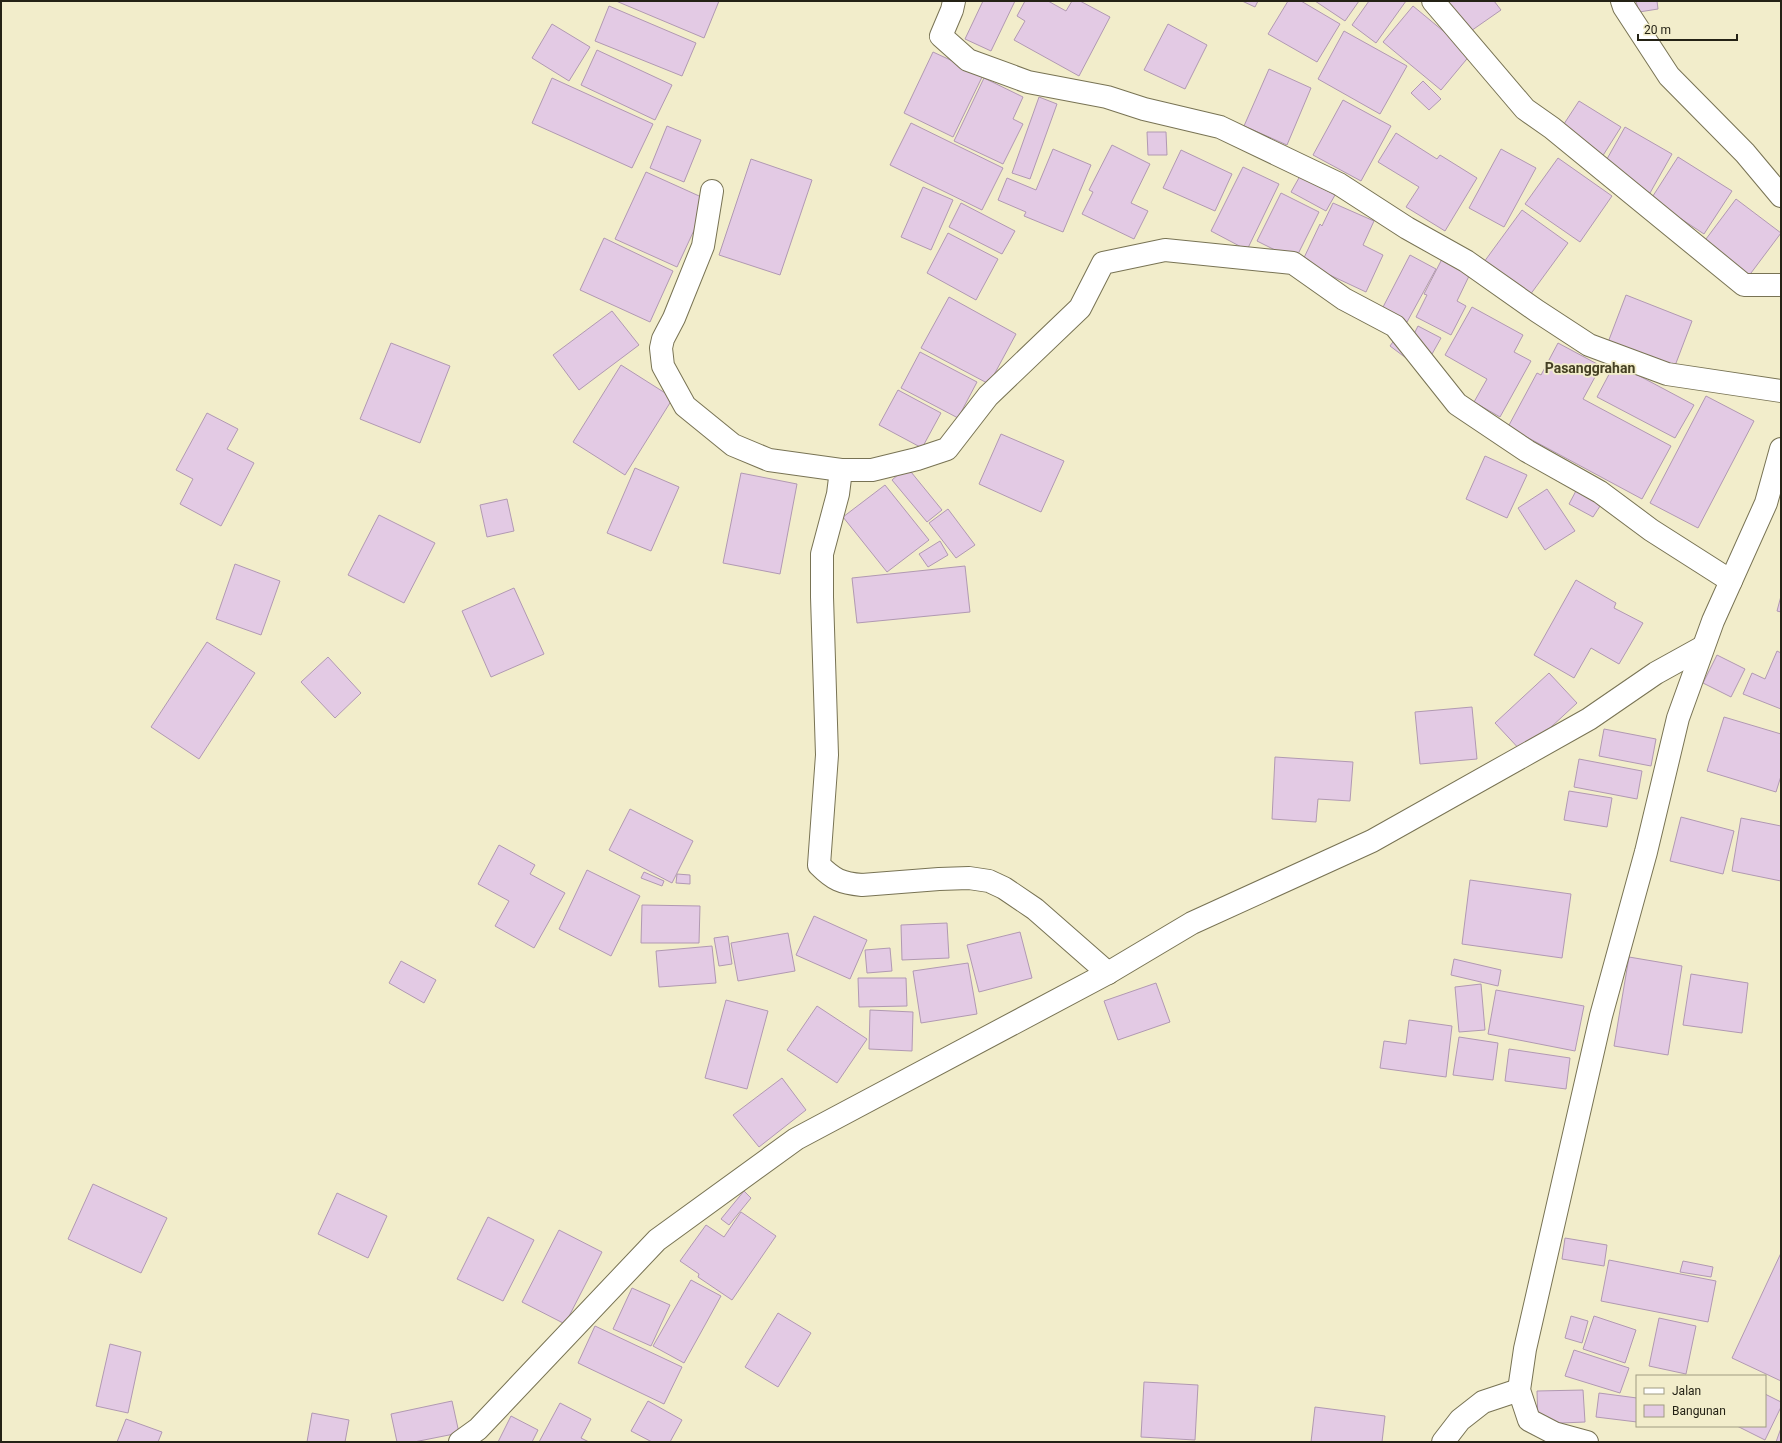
<svg xmlns="http://www.w3.org/2000/svg" width="1782" height="1443" viewBox="0 0 1782 1443" font-family="Roboto,sans-serif">
<rect width="100%" height="100%" fill="#f2edcb"/>
<g fill="#e3cae4" stroke="#b199b2">
<polygon points="616,1 719,1 704,38"/>
<polygon points="983,1 1015,1 991,51 965,39"/>
<polygon points="1025,1 1048,1 1066,11 1072,1 1080,1 1110,17 1079,76 1014,40 1025,21 1017,16"/>
<polygon points="1242,1 1258,1 1255,7"/>
<polygon points="1288,1 1301,1 1340,24 1317,62 1268,34"/>
<polygon points="1315,1 1359,1 1345,21"/>
<polygon points="1369,1 1406,1 1376,43 1352,25"/>
<polygon points="1445,1 1494,1 1501,10 1468,33"/>
<polygon points="1636,1 1657,1 1658,9 1639,12"/>
<polygon points="609,6 696,43 682,76 595,41"/>
<polygon points="1413,6 1471,54 1441,90 1383,42"/>
<polygon points="552,24 590,47 569,81 532,58"/>
<polygon points="1168,24 1207,45 1185,89 1144,70"/>
<polygon points="1344,31 1407,66 1380,114 1318,79"/>
<polygon points="597,50 672,85 655,120 581,85"/>
<polygon points="933,52 983,75 953,137 904,113"/>
<polygon points="1269,69 1311,88 1287,145 1244,126"/>
<polygon points="552,78 653,124 632,168 532,123"/>
<polygon points="984,78 1023,97 1013,119 1023,124 1003,164 954,141"/>
<polygon points="1423,81 1441,99 1429,110 1411,93"/>
<polygon points="1039,97 1057,104 1030,179 1012,173"/>
<polygon points="1343,100 1391,126 1361,181 1313,155"/>
<polygon points="1579,101 1621,127 1602,157 1560,130"/>
<polygon points="911,123 1003,168 982,210 890,165"/>
<polygon points="667,126 701,140 684,182 650,168"/>
<polygon points="1625,127 1672,154 1650,193 1603,166"/>
<polygon points="1147,132 1166,132 1167,155 1148,155"/>
<polygon points="1396,133 1437,159 1440,155 1477,178 1445,231 1406,207 1419,187 1378,162"/>
<polygon points="1112,145 1150,164 1131,203 1148,211 1134,239 1082,214 1093,192 1089,190"/>
<polygon points="1053,149 1091,165 1063,232 1024,216 1026,212 998,200 1007,178 1036,190"/>
<polygon points="1501,149 1536,168 1504,227 1469,208"/>
<polygon points="1181,150 1232,174 1215,211 1163,188"/>
<polygon points="1678,157 1732,191 1704,234 1651,199"/>
<polygon points="1558,158 1612,196 1580,242 1525,204"/>
<polygon points="751,159 812,180 780,275 719,255"/>
<polygon points="1243,167 1279,184 1247,250 1211,231"/>
<polygon points="646,172 708,200 677,267 615,239"/>
<polygon points="1300,176 1335,195 1326,211 1291,192"/>
<polygon points="923,187 953,200 931,250 901,237"/>
<polygon points="1281,193 1319,212 1295,260 1257,241"/>
<polygon points="1736,199 1781,233 1748,277 1703,243"/>
<polygon points="961,203 1015,231 1002,254 949,227"/>
<polygon points="1333,203 1374,221 1363,245 1383,255 1366,292 1302,262 1320,224 1322,226"/>
<polygon points="1522,210 1568,243 1530,295 1484,262"/>
<polygon points="948,233 998,259 976,300 927,273"/>
<polygon points="604,238 673,271 650,322 580,290"/>
<polygon points="1410,255 1436,269 1407,322 1382,309"/>
<polygon points="1442,259 1470,274 1457,301 1466,306 1451,335 1416,317 1427,295 1424,294"/>
<polygon points="1626,295 1692,321 1673,371 1607,345"/>
<polygon points="949,297 1016,334 989,384 921,348"/>
<polygon points="1472,307 1523,335 1514,352 1531,361 1500,417 1474,402 1487,379 1445,355"/>
<polygon points="612,311 639,345 579,390 553,355"/>
<polygon points="1418,326 1441,338 1432,354 1410,342"/>
<polygon points="1395,339 1406,358 1390,346"/>
<polygon points="391,343 450,366 420,443 360,419"/>
<polygon points="1558,343 1601,366 1583,399 1671,446 1642,499 1508,427 1537,373 1541,375"/>
<polygon points="920,352 977,382 958,418 901,388"/>
<polygon points="1615,363 1694,405 1675,438 1597,397"/>
<polygon points="621,365 673,398 625,475 573,442"/>
<polygon points="898,390 941,413 922,448 879,425"/>
<polygon points="1706,396 1754,421 1698,528 1650,503"/>
<polygon points="207,413 238,429 227,449 254,463 221,526 180,504 193,479 176,470"/>
<polygon points="1001,434 1064,461 1041,512 979,484"/>
<polygon points="1485,456 1527,475 1507,518 1466,499"/>
<polygon points="907,467 942,510 927,522 892,480"/>
<polygon points="635,468 679,487 651,551 607,533"/>
<polygon points="741,473 797,484 780,574 723,563"/>
<polygon points="885,485 929,540 887,572 843,517"/>
<polygon points="1547,489 1575,531 1545,550 1518,508"/>
<polygon points="1577,489 1602,503 1593,517 1569,504"/>
<polygon points="507,499 514,531 487,537 480,505"/>
<polygon points="948,509 975,545 956,558 929,523"/>
<polygon points="379,515 435,543 404,603 348,575"/>
<polygon points="940,541 948,555 928,567 919,554"/>
<polygon points="235,564 280,581 261,635 216,619"/>
<polygon points="965,566 970,612 857,623 852,578"/>
<polygon points="1576,580 1616,603 1614,608 1643,623 1619,664 1591,648 1574,678 1534,655"/>
<polygon points="514,588 544,654 491,677 462,611"/>
<polygon points="1781,596 1781,612 1777,611"/>
<polygon points="207,642 255,673 199,759 151,727"/>
<polygon points="1777,651 1781,653 1781,709 1743,694 1752,673 1765,679"/>
<polygon points="1717,655 1745,669 1731,697 1703,683"/>
<polygon points="328,657 361,693 335,718 301,682"/>
<polygon points="1549,673 1577,703 1523,753 1495,723"/>
<polygon points="1472,707 1477,759 1420,764 1415,712"/>
<polygon points="1724,717 1781,734 1781,776 1776,792 1707,771"/>
<polygon points="1604,729 1656,739 1651,766 1599,756"/>
<polygon points="1275,757 1353,762 1350,801 1318,799 1316,822 1272,819"/>
<polygon points="1579,759 1642,771 1637,799 1574,787"/>
<polygon points="1569,791 1612,798 1607,827 1564,820"/>
<polygon points="630,809 693,841 672,883 609,850"/>
<polygon points="1681,817 1734,831 1723,874 1670,861"/>
<polygon points="1741,818 1781,826 1781,881 1732,871"/>
<polygon points="499,845 535,865 530,874 565,893 534,948 495,926 509,901 478,884"/>
<polygon points="587,870 640,896 611,956 559,929"/>
<polygon points="644,872 664,881 662,886 641,878"/>
<polygon points="677,874 690,875 690,884 676,883"/>
<polygon points="1470,880 1571,894 1562,958 1462,944"/>
<polygon points="642,905 700,906 699,943 641,943"/>
<polygon points="814,916 867,940 850,979 796,955"/>
<polygon points="947,923 949,958 902,960 901,925"/>
<polygon points="1020,932 1032,978 979,992 967,945"/>
<polygon points="788,933 795,971 738,981 731,943"/>
<polygon points="728,936 732,964 719,966 714,938"/>
<polygon points="712,946 716,983 659,987 656,951"/>
<polygon points="890,948 892,971 867,973 865,950"/>
<polygon points="1629,957 1682,966 1668,1055 1614,1046"/>
<polygon points="1454,959 1501,970 1498,986 1451,975"/>
<polygon points="401,961 436,980 424,1003 389,983"/>
<polygon points="968,963 977,1014 921,1023 913,971"/>
<polygon points="1691,974 1748,983 1742,1033 1683,1025"/>
<polygon points="858,978 906,978 907,1006 859,1007"/>
<polygon points="1156,983 1170,1022 1118,1040 1104,1001"/>
<polygon points="1481,984 1485,1030 1459,1032 1455,987"/>
<polygon points="1496,990 1584,1006 1575,1051 1488,1034"/>
<polygon points="726,1000 768,1011 747,1089 705,1078"/>
<polygon points="817,1006 867,1039 837,1083 787,1050"/>
<polygon points="870,1010 913,1012 912,1051 869,1049"/>
<polygon points="1409,1020 1452,1026 1446,1077 1380,1068 1384,1041 1406,1044"/>
<polygon points="1459,1037 1498,1043 1493,1080 1453,1075"/>
<polygon points="1509,1049 1570,1058 1566,1089 1505,1081"/>
<polygon points="782,1078 806,1110 759,1147 733,1115"/>
<polygon points="93,1184 167,1218 141,1273 68,1239"/>
<polygon points="744,1191 751,1198 729,1225 721,1219"/>
<polygon points="337,1193 387,1216 368,1258 318,1234"/>
<polygon points="741,1212 776,1236 732,1300 698,1277 699,1274 680,1261 706,1225 724,1237"/>
<polygon points="488,1217 534,1240 503,1301 457,1279"/>
<polygon points="559,1230 602,1252 565,1324 522,1302"/>
<polygon points="1565,1238 1607,1245 1604,1266 1562,1259"/>
<polygon points="1781,1253 1781,1381 1732,1358"/>
<polygon points="1609,1260 1716,1281 1708,1322 1601,1301"/>
<polygon points="1683,1261 1713,1267 1711,1277 1680,1272"/>
<polygon points="691,1280 721,1296 684,1363 653,1346"/>
<polygon points="632,1288 670,1305 651,1346 613,1329"/>
<polygon points="778,1313 811,1333 778,1387 745,1367"/>
<polygon points="1571,1316 1588,1321 1582,1343 1565,1338"/>
<polygon points="1594,1316 1636,1330 1625,1363 1583,1349"/>
<polygon points="1659,1318 1696,1326 1686,1374 1649,1366"/>
<polygon points="595,1326 682,1367 664,1404 578,1363"/>
<polygon points="110,1344 141,1352 128,1413 96,1406"/>
<polygon points="1574,1350 1629,1368 1620,1393 1565,1376"/>
<polygon points="1144,1382 1198,1385 1195,1440 1141,1437"/>
<polygon points="1583,1390 1585,1422 1538,1424 1537,1391"/>
<polygon points="1599,1393 1637,1398 1637,1422 1596,1417"/>
<polygon points="1765,1394 1781,1402 1781,1407 1765,1440 1737,1426 1765,1426"/>
<polygon points="452,1401 459,1433 414,1442 397,1442 391,1414"/>
<polygon points="648,1401 682,1420 670,1442 652,1442 631,1431"/>
<polygon points="560,1403 591,1419 581,1438 589,1442 539,1442"/>
<polygon points="1315,1407 1385,1416 1382,1442 1311,1442"/>
<polygon points="312,1413 349,1420 345,1442 307,1442"/>
<polygon points="511,1416 538,1430 532,1442 498,1442"/>
<polygon points="126,1419 162,1432 158,1442 117,1442"/>
<polygon points="1781,1428 1781,1442 1776,1442"/>
</g>
<g fill="none" stroke-linecap="round" stroke-linejoin="round">
<defs>
<g id="minor">
<polyline points="954,1 952,10 941,36 968,60 1028,82 1107,97 1144,109 1220,127 1339,184 1407,228 1466,261 1537,311 1589,345 1667,374 1781,391"/>
<polyline points="1433,1 1525,109 1552,128 1744,285 1781,285"/>
<polyline points="1622,1 1624,7 1669,76 1745,153 1781,196"/>
<polyline points="712,191 703,246 674,318 663,339 661,348 663,366 685,406 733,445 769,460 841,470 872,470 917,459 947,449 988,396 1080,308 1103,263 1165,250 1293,263 1344,299 1395,326 1457,404 1527,451 1600,492 1651,530 1731,581"/>
<path d="M841,470l-3,24 -16,60v43l5,158 -8,110c15,15 22,18 43,20l77,-6 30,-1 20,3 15,7 31,21 73,64"/>
<polyline points="460,1442 478,1429 657,1240 796,1139 1108,973 1192,923 1372,841 1589,719 1656,673 1703,647"/>
<polyline points="1443,1442 1460,1420 1483,1402 1519,1390"/>
<polyline points="1587,1442 1554,1433 1529,1420 1519,1390 1525,1349 1601,1016 1646,852 1678,718 1713,621 1766,503 1781,449"/>
</g>
</defs>
<use href="#minor" stroke="#787354" stroke-width="24"/>
<use href="#minor" stroke="#fff" stroke-width="22"/>
</g>
<g text-anchor="middle" stroke-width="3.5" stroke-linejoin="round" paint-order="stroke">
<g font-size="14" font-weight="bold" fill="#454024" stroke="#f2edcb">
<text x="1590" y="373">Pasanggrahan</text>
</g>
</g>
<rect width="1782" height="1443" fill="none" stroke="#242215" stroke-width="4"/>
<rect x="1636" y="1375" width="130" height="52" fill="#f2edcb" stroke="#a09c82"/>
<rect x="1644" y="1388" width="20" height="6" fill="#ffffff" stroke="#a09c82"/>
<text x="1672" y="1395" font-size="12" fill="#242215">Jalan</text>
<rect x="1644" y="1405" width="20" height="12" fill="#e3cae4" stroke="#a09c82"/>
<text x="1672" y="1415" font-size="12" fill="#242215">Bangunan</text>
<path d="M1638 34v6h99v-6" fill="none" stroke="#242215" stroke-width="2"/>
<text x="1644" y="34" font-size="12" fill="#242215" stroke="#f2edcb" stroke-width="3" paint-order="stroke">20 m</text>
</svg>
